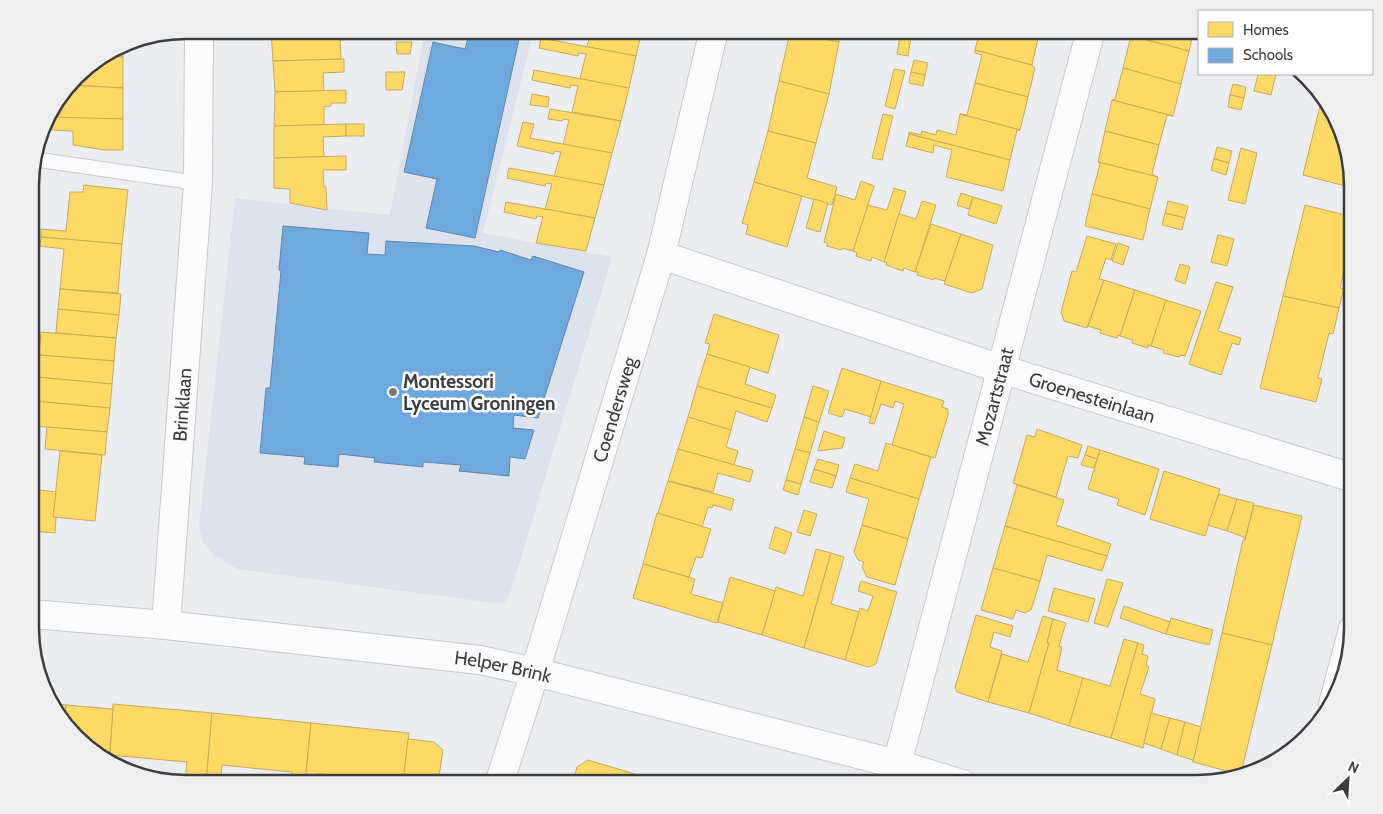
<svg xmlns="http://www.w3.org/2000/svg" width="1383" height="814" viewBox="0 0 1383 814" font-family="Cabin,sans-serif">
<rect width="100%" height="100%" fill="#ecedf1"/>
<polygon fill="#dee2ec" points="425,30 534,30 483,233 612,257 510,594 505,602 494,603 237,569 214,555 203,542 199,527 235,198 390,215"/>
<g fill="#ffd966" stroke="#c4aa5a">
<polygon points="271,30 343,30 344,40 340,40 341,59 273,61"/>
<polygon points="543,30 555,30 553,40 542,37"/>
<polygon points="591,30 642,30 636,56 587,47"/>
<polygon points="790,30 841,30 839,42 790,32"/>
<polygon points="901,30 912,30 908,56 897,54"/>
<polygon points="980,30 1024,30 1039,34 1032,65 975,50"/>
<polygon points="1132,30 1194,30 1189,51 1131,36"/>
<polygon points="790,32 839,42 829,94 779,81"/>
<polygon points="1131,36 1189,51 1181,84 1123,68"/>
<polygon points="541,38 636,56 629,88 580,79 586,54 579,53 578,56 539,48"/>
<polygon points="396,42 412,42 410,54 397,54"/>
<polygon points="124,44 123,57 104,56"/>
<polygon points="975,50 1032,65 1035,68 1028,97 975,83 982,55 975,53"/>
<polygon points="104,56 123,57 123,88 74,85 74,81 83,69"/>
<polygon points="344,59 344,72 323,73 324,91 275,92 273,61"/>
<polygon points="914,60 928,63 925,75 911,72"/>
<polygon points="1123,68 1181,84 1173,116 1112,100 1115,99"/>
<polygon points="894,69 905,71 895,109 885,106"/>
<polygon points="534,70 629,88 621,121 572,112 578,86 571,85 570,88 532,80"/>
<polygon points="386,72 405,72 402,90 386,90"/>
<polygon points="911,72 925,75 923,86 909,83"/>
<polygon points="1258,74 1276,74 1271,95 1254,91"/>
<polygon points="779,81 829,94 816,143 768,131"/>
<polygon points="975,83 1028,97 1020,130 960,114 967,115"/>
<polygon points="1233,84 1246,87 1244,98 1230,95"/>
<polygon points="70,85 123,88 123,119 54,118 55,106"/>
<polygon points="346,90 346,103 331,103 331,106 324,107 324,125 274,126 275,92"/>
<polygon points="532,94 549,97 548,107 530,105"/>
<polygon points="1230,95 1244,98 1241,110 1228,107"/>
<polygon points="1322,98 1332,108 1353,176 1353,188 1303,175"/>
<polygon points="1112,100 1173,116 1167,115 1159,145 1105,131"/>
<polygon points="550,109 621,121 612,153 563,145 569,120 563,119 562,121 548,119"/>
<polygon points="883,114 893,116 882,160 872,158"/>
<polygon points="960,114 1020,130 1017,130 1010,160 909,134 909,132 921,135 922,131 936,135 937,130 956,135"/>
<polygon points="51,117 123,119 123,150 105,150 73,145 73,131 51,130"/>
<polygon points="523,122 534,124 530,138 612,153 604,185 554,177 561,152 554,151 554,154 517,146"/>
<polygon points="346,124 346,136 323,137 324,157 274,158 274,126"/>
<rect x="346" y="124" width="18" height="12"/>
<polygon points="768,131 816,143 807,178 837,187 832,205 754,182"/>
<polygon points="1105,131 1159,145 1152,174 1158,177 1098,162"/>
<polygon points="909,134 1010,160 1003,191 946,177 952,150 934,145 933,153 906,146"/>
<polygon points="1217,147 1232,151 1229,163 1214,159"/>
<polygon points="1241,148 1257,153 1245,204 1228,200"/>
<polygon points="346,156 346,170 323,170 324,187 326,187 327,210 290,203 290,189 274,188 274,158"/>
<polygon points="1214,159 1229,163 1226,175 1211,170"/>
<polygon points="1098,162 1158,177 1150,209 1092,194 1100,164"/>
<polygon points="509,168 604,185 595,218 545,209 552,184 546,183 545,186 507,178"/>
<polygon points="861,181 874,186 853,251 842,248 841,250 827,246 827,243 824,242 836,194 855,200"/>
<polygon points="754,182 802,196 787,247 746,234 748,225 742,223"/>
<polygon points="84,185 128,190 122,244 41,237 41,229 66,231 70,192 83,192"/>
<polygon points="894,188 906,192 884,262 872,257 871,261 856,256 857,253 853,251 868,205 887,210"/>
<polygon points="961,193 973,197 969,209 957,205"/>
<polygon points="1092,194 1150,209 1143,240 1085,226"/>
<polygon points="973,197 1002,206 996,224 968,215"/>
<polygon points="814,199 828,203 820,232 806,228"/>
<polygon points="922,201 936,205 915,272 904,268 903,271 886,265 887,262 884,262 899,214 916,219"/>
<polygon points="1168,201 1188,206 1185,218 1165,213"/>
<polygon points="506,202 595,218 586,251 536,243 543,217 537,216 536,219 504,212"/>
<polygon points="1305,205 1353,217 1353,242 1351,242 1340,288 1344,289 1339,308 1283,296"/>
<polygon points="1165,213 1185,218 1182,230 1162,225"/>
<polygon points="931,224 961,234 945,281 934,278 934,280 917,275 918,272 915,272"/>
<polygon points="961,234 993,245 982,289 972,293 944,284"/>
<polygon points="1218,235 1234,239 1227,266 1211,262"/>
<polygon points="1087,236 1116,244 1111,260 1106,258 1099,279 1104,280 1087,328 1064,321 1061,312 1072,271 1076,272"/>
<polygon points="41,237 122,244 118,293 60,289 64,249 40,246"/>
<polygon points="1118,243 1129,247 1123,265 1112,261"/>
<polygon points="1180,264 1190,267 1185,284 1175,280"/>
<polygon points="1104,280 1135,290 1120,336 1118,335 1117,338 1100,333 1101,330 1088,326"/>
<polygon points="1216,282 1233,287 1218,331 1241,338 1239,345 1232,343 1221,375 1189,364"/>
<polygon points="60,289 121,294 119,315 58,309"/>
<polygon points="1135,290 1166,300 1151,346 1148,345 1148,348 1132,343 1133,340 1120,336"/>
<polygon points="1283,296 1339,308 1333,334 1329,333 1318,378 1322,379 1316,402 1260,388"/>
<polygon points="1166,300 1201,311 1185,356 1180,355 1179,357 1163,353 1164,350 1151,346"/>
<polygon points="58,309 119,315 116,338 56,333"/>
<polygon points="714,314 779,335 768,373 707,354 710,344 705,343"/>
<polygon points="41,332 116,338 114,361 39,355"/>
<polygon points="707,354 750,367 745,384 776,395 772,408 697,386"/>
<polygon points="39,355 114,361 112,384 36,377"/>
<polygon points="842,368 881,381 871,417 845,409 842,417 828,413"/>
<polygon points="36,377 112,384 110,408 34,401"/>
<polygon points="881,381 944,401 942,407 948,409 948,415 935,458 892,445 904,404 895,401 893,408 881,404 874,424 869,423"/>
<polygon points="697,386 772,408 767,422 736,411 731,430 688,417"/>
<polygon points="813,386 829,391 819,422 804,417"/>
<polygon points="34,401 110,408 107,432 32,426"/>
<polygon points="688,417 731,430 726,447 738,451 734,465 678,449"/>
<polygon points="804,417 819,422 810,453 795,449"/>
<polygon points="47,427 107,432 105,455 45,449"/>
<polygon points="1037,429 1082,445 1078,458 1068,456 1056,497 1013,483 1027,435 1035,437"/>
<polygon points="824,431 845,438 842,448 818,451"/>
<polygon points="886,443 931,457 919,499 850,478 855,464 878,471"/>
<polygon points="1088,446 1100,450 1097,459 1085,455"/>
<polygon points="678,449 753,470 750,482 718,473 713,492 668,481"/>
<polygon points="795,449 810,453 801,484 786,480"/>
<polygon points="1100,450 1159,469 1145,515 1117,505 1119,499 1088,489"/>
<polygon points="60,451 102,455 95,521 53,517"/>
<polygon points="1085,455 1097,459 1094,468 1081,465"/>
<polygon points="818,459 839,465 836,476 814,469"/>
<polygon points="814,469 836,476 832,488 810,482"/>
<polygon points="1164,471 1220,489 1205,536 1150,519"/>
<polygon points="850,478 919,499 908,539 862,525 869,499 846,492"/>
<polygon points="786,480 801,484 798,495 783,490"/>
<polygon points="668,481 734,499 731,510 713,505 712,508 708,507 702,527 658,513"/>
<polygon points="1017,485 1064,500 1056,525 1111,544 1107,556 1005,526"/>
<polygon points="31,489 56,492 53,517 56,517 55,533 31,531"/>
<polygon points="1219,494 1237,499 1227,531 1208,525"/>
<polygon points="1237,499 1254,503 1245,540 1244,537 1227,531"/>
<polygon points="1254,505 1302,516 1272,645 1222,633 1243,540 1245,540"/>
<polygon points="804,510 817,514 810,536 797,532"/>
<polygon points="657,513 711,529 702,558 696,557 689,577 643,564"/>
<polygon points="862,525 908,539 895,585 867,577 862,567 864,562 858,560 854,552"/>
<polygon points="1005,526 1107,556 1102,571 1047,555 1040,581 993,568"/>
<polygon points="775,527 792,533 785,554 769,548"/>
<polygon points="816,549 831,553 804,648 762,635 776,587 803,596"/>
<polygon points="831,553 844,557 831,604 859,612 845,660 804,648"/>
<polygon points="643,564 695,579 691,594 723,603 717,623 633,598"/>
<polygon points="993,568 1040,581 1031,610 1025,613 1016,610 1013,619 981,610"/>
<polygon points="730,577 775,591 762,635 718,622"/>
<polygon points="1107,579 1123,583 1108,627 1094,623"/>
<polygon points="861,581 897,592 876,664 868,667 845,660 860,608 868,611 873,596 858,591"/>
<polygon points="1054,588 1095,599 1088,622 1048,611"/>
<polygon points="1124,606 1170,622 1166,634 1120,618"/>
<polygon points="976,615 1013,626 1010,637 994,632 990,647 1002,651 988,702 957,692 955,688"/>
<polygon points="1043,616 1053,619 1047,643 1049,643 1029,713 988,702 1002,654 1028,662"/>
<polygon points="1171,618 1213,630 1209,645 1166,634"/>
<polygon points="1053,619 1066,623 1059,646 1062,647 1057,670 1083,678 1069,726 1029,713 1049,643 1047,643"/>
<polygon points="1222,633 1272,645 1241,773 1238,774 1193,762"/>
<polygon points="1124,639 1138,643 1111,738 1069,726 1083,678 1110,686"/>
<polygon points="1138,643 1144,645 1142,654 1148,656 1146,666 1149,667 1140,694 1155,699 1143,748 1111,738"/>
<polygon points="52,703 66,705 65,723 56,714"/>
<polygon points="113,704 212,713 206,784 185,784 187,762 110,755"/>
<polygon points="66,705 113,709 109,763 65,723"/>
<polygon points="212,713 311,723 305,784 291,784 292,772 222,765 220,784 206,784"/>
<polygon points="1151,713 1170,718 1161,749 1144,743"/>
<polygon points="1170,718 1185,722 1177,755 1161,749"/>
<polygon points="1185,722 1201,727 1193,762 1193,760 1177,755"/>
<polygon points="311,723 409,733 403,782 396,781 391,778 387,782 320,774 317,774 316,784 305,784"/>
<polygon points="408,739 434,742 443,750 439,776 431,775 429,784 395,784 396,781 403,782"/>
<polygon points="588,760 668,784 572,784 577,767"/>
</g>
<g fill="#6fa8dc" stroke="#5f88ad">
<polygon points="470,30 521,30 475,238 426,228 437,179 404,172 433,42 465,49"/>
<polygon points="283,226 369,233 367,254 385,255 386,241 474,246 499,252 500,250 531,260 533,256 584,272 538,418 514,415 513,428 534,430 525,459 510,457 509,476 459,471 461,465 423,462 423,467 374,462 375,458 339,454 338,467 304,464 305,457 260,453 266,388 270,388 281,271 279,270"/>
</g>
<g fill="none" stroke-linecap="round" stroke-linejoin="round">
<defs>
<polyline id="lane" points="33,159 198,183"/>
<g id="street">
<path id="s1" d="M661,255l340,114 352,109"/>
<path id="s2" d="M31,614l135,11 314,35 55,12 362,92 65,20"/>
<path id="s3" d="M166,625l32,-442 1,-153"/>
<polyline points="1333,704 1353,629"/>
<path id="s4" d="M897,764l194,-734"/>
<path id="s5" d="M499,784l36,-112 126,-417 53,-225"/>
</g>
</defs>
<use href="#lane" stroke="#c7c8cb" stroke-width="16"/>
<use href="#street" stroke="#c7c8cb" stroke-width="30"/>
<use href="#lane" stroke="#fcfcfd" stroke-width="14"/>
<use href="#street" stroke="#fcfcfd" stroke-width="28"/>
</g>
<circle fill="#797a7d" stroke="#fff" stroke-width="2" cx="393" cy="392" r="5"/>
<g text-anchor="middle" stroke-width="5" stroke-linejoin="round" paint-order="stroke">
<g font-size="19" font-weight="bold" fill="#3b3c3f" stroke="#fff" text-anchor="start">
<text x="403" y="388">Montessori<tspan x="403" dy="22">Lyceum Groningen</tspan></text>
</g>
<g font-size="19" fill="#3b3c3f" stroke="#fff">
<text dy="7" stroke="none"><textPath href="#s4" startOffset="380">Mozartstraat</textPath></text>
<text dy="7" stroke="none"><textPath href="#s1" startOffset="454">Groenesteinlaan</textPath></text>
<text dy="7" stroke="none"><textPath href="#s3" startOffset="221">Brinklaan</textPath></text>
<text dy="7" stroke="none"><textPath href="#s5" startOffset="392">Coendersweg</textPath></text>
<text dy="7" stroke="none"><textPath href="#s2" startOffset="475">Helper Brink</textPath></text>
</g>
</g>
<path d="M0 0H1383V814H0ZM186 39H1197A147 147 0 0 1 1344 186V628A147 147 0 0 1 1197 775H186A147 147 0 0 1 39 628V186A147 147 0 0 1 186 39Z" fill="#efeff0" fill-rule="evenodd"/>
<path fill="none" stroke="#3b3c3f" stroke-width="2.5" d="M186 39H1197A147 147 0 0 1 1344 186V628A147 147 0 0 1 1197 775H186A147 147 0 0 1 39 628V186A147 147 0 0 1 186 39Z"/>
<rect x="1198" y="10" width="175" height="65" fill="#ffffff" stroke="#b1b1b2"/>
<rect x="1208" y="22" width="25" height="15" fill="#ffd966" stroke="#b1b1b2"/>
<text x="1243" y="35" font-size="15" fill="#3b3c3f">Homes</text>
<rect x="1208" y="48" width="25" height="15" fill="#6fa8dc" stroke="#b1b1b2"/>
<text x="1243" y="60" font-size="15" fill="#3b3c3f">Schools</text>
<g transform="translate(1348 779) rotate(25)" stroke="#ffffff" stroke-width="4" paint-order="stroke">
<path d="M0-4L9 19L0 12L-9 19Z" fill="#3b3c3f"/>
<text y="-8" font-size="14" font-weight="bold" text-anchor="middle" fill="#3b3c3f">N</text>
</g>
</svg>
